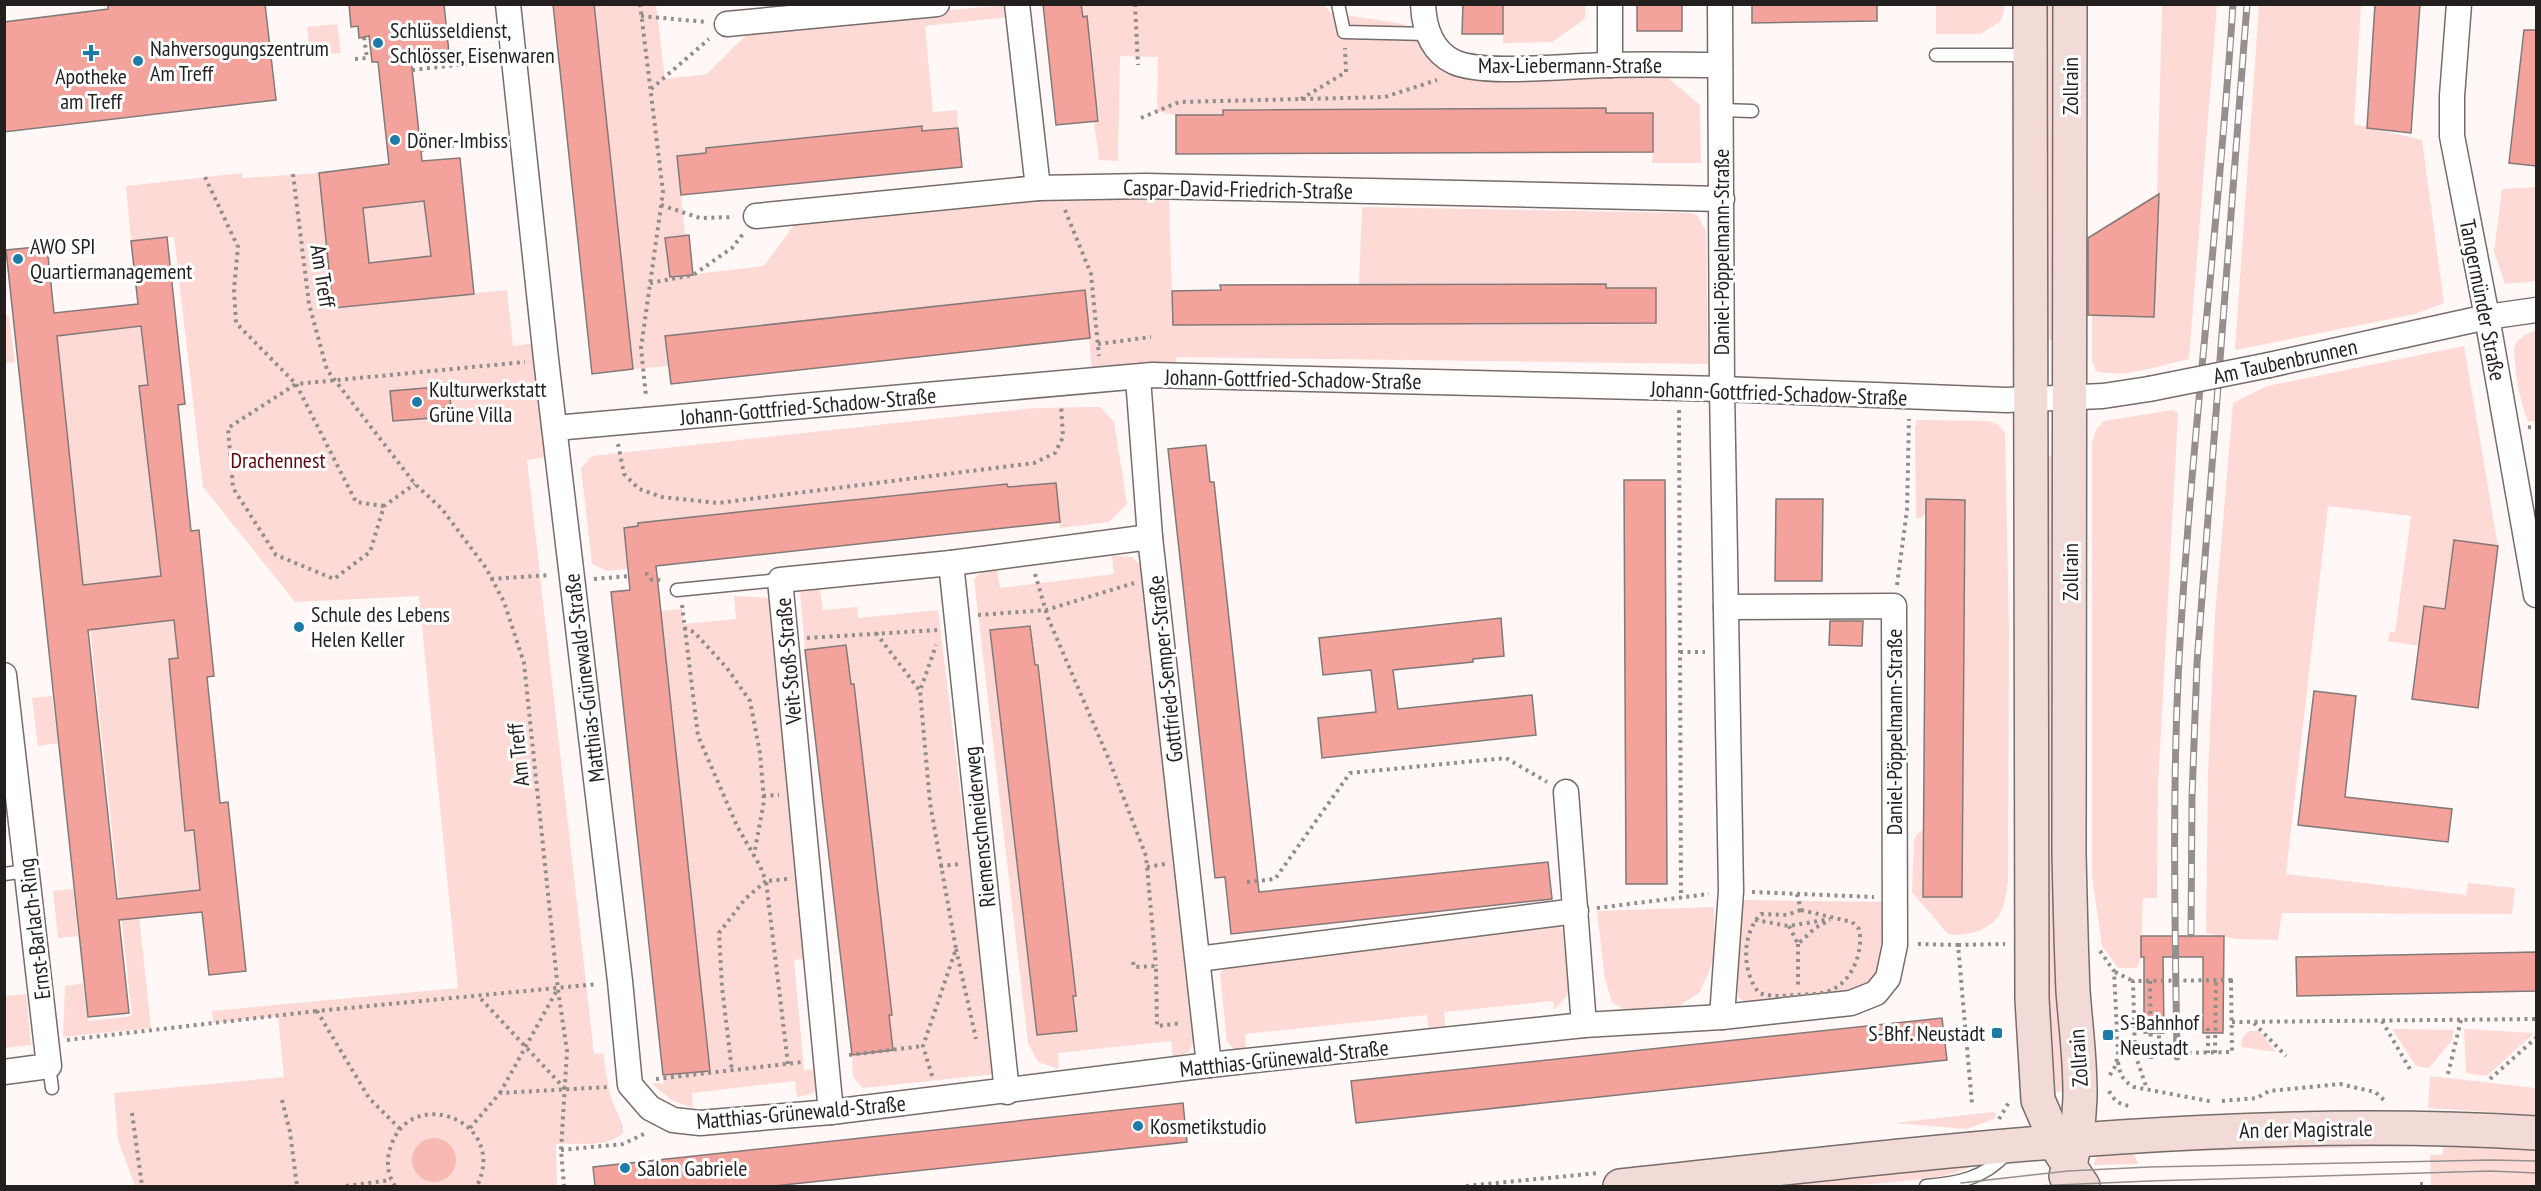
<svg xmlns="http://www.w3.org/2000/svg" width="2541" height="1191" viewBox="0 0 2541 1191" font-family="'PT Sans Narrow',sans-serif">
<rect width="100%" height="100%" fill="#fff8f7"/>
<g fill="#fedad6" fill-rule="evenodd">
<polygon points="594,5 656,5 665,79 707,74 753,28 1006,5 1008,17 925,26 933,112 957,110 958,128 922,131 922,127 754,143 739,150 738,144 706,148 706,153 677,156 685,235 665,238 670,277 764,266 799,218 993,202 1169,199 1173,325 1656,323 1656,289 1606,288 1606,284 1400,284 1369,289 1368,285 1359,285 1362,207 1691,213 1698,216 1706,231 1708,364 1176,357 1176,371 1092,372 1085,291 699,332 683,339 682,334 666,336 669,366 633,369"/>
<path d="M1081,5h243l7,8 73,11 43,51 220,2 33,28 1,58h-49l1,-11 -47,-39v-5l-206,1 -31,4v-4h-27l-1,5h-32l-1,-5h-27v5l-32,-5 -25,1 -1,5h-47l-19,-4 1,-54 -38,-1 -2,105 -19,-1 -5,-39 6,-1 -2,-11h-6c3,-31 -2,-61 -5,-92h-4z"/>
<polygon points="1503,5 1585,5 1585,19 1552,42 1503,43"/>
<polygon points="1936,5 1936,4 2005,5 2001,21 1980,34 1936,34"/>
<rect x="2042" y="5" width="14" height="335"/>
<path d="M2162,5h55l-28,354c-29,6 -64,20 -93,12l-4,-10v-46l62,1z"/>
<polygon points="2259,5 2361,5 2354,124 2422,140 2444,303 2415,314 2235,350"/>
<polygon points="337,24 341,53 310,55 307,27"/>
<path d="M242,173v5l77,-5 14,135 174,-18 6,56 23,-3 11,114 -20,3 67,594 9,-1 7,43 13,30v7c-15,15 -47,10 -67,11l1,42h-422l-17,-46 -4,-47 170,-16 -6,-61 -65,7 -1,-12 246,-23 -39,-392 -124,6 -92,-115 -29,-250 -43,4 -5,-55z"/>
<polygon points="2536,187 2536,281 2505,284 2494,252 2502,189"/>
<polygon points="424,201 431,256 369,263 363,208"/>
<polygon points="9,315 15,362 5,363 5,316"/>
<polygon points="141,326 148,385 139,386 161,576 83,585 57,336"/>
<path d="M2536,330v92l-8,-1c-9,-22 -13,-48 -14,-72 2,-11 13,-15 22,-19z"/>
<polygon points="2464,346 2498,546 2454,541 2445,609 2419,646 2388,641 2390,632 2395,632 2411,516 2328,506 2286,874 2466,895 2468,883 2515,888 2512,914 2282,913 2278,940 2237,939 2206,933 2208,774 2215,615 2233,403 2267,386"/>
<polygon points="1100,407 1114,422 1127,504 1109,522 1060,528 1056,483 1008,487 1007,484 638,523 638,526 624,528 628,569 607,571 592,564 581,468 592,456 1034,408"/>
<polygon points="2172,410 2178,413 2158,787 2157,898 2143,898 2141,957 2137,968 2118,968 2102,946 2092,876 2092,442 2096,430 2104,421"/>
<path d="M1917,420l71,1 9,3 8,9 4,197 -1,252c-2,10 -3,25 -9,33 -10,16 -33,22 -51,19l-36,-42 2,-52 3,-6 6,-4v67h39l3,-397 -38,-1v13l-6,6h-5l-1,-91z"/>
<polygon points="2044,456 2056,456 2066,1091 2056,1092 2048,980"/>
<path d="M1112,555l20,2 10,10 53,471 -6,14 -16,6 -2,-17 -113,12 1,16 -21,-7 -10,-19 -54,-464 8,-8 15,-2 3,19 114,-14zM1030,626l5,39h4l8,75 -3,1c6,26 9,48 8,74h4l3,28 -3,1 2,22h4l3,27h-4l3,23h3l4,28h-4l2,21h4l3,30 -3,1 4,35 -40,4 -47,-404z"/>
<polygon points="820,589 823,610 857,607 858,618 938,610 995,1074 863,1088 853,1077 852,1055 889,1015 892,1014 854,684 851,684 846,645 805,650 800,592"/>
<polygon points="734,596 774,598 809,958 794,960 804,1070 819,1069 820,1086 811,1094 797,1097 795,1081 692,1093 693,1108 671,1100 652,1084 664,1083 663,1075 709,1071 660,611 682,609 684,624 736,619"/>
<polygon points="174,620 178,658 169,659 185,830 194,830 200,890 137,897 151,1028 63,1037 65,986 83,983 88,1021 132,1016 90,629"/>
<polygon points="52,696 58,743 38,746 32,698"/>
<polygon points="73,889 78,936 58,938 53,891"/>
<polygon points="1737,900 1885,902 1890,904 1879,976 1854,995 1756,1009 1738,997"/>
<polygon points="1714,907 1714,959 1700,992 1679,1006 1628,1012 1612,1002 1605,979 1597,911"/>
<polygon points="1555,923 1566,932 1571,991 1554,1010 1553,1001 1444,1012 1446,1032 1429,1034 1427,1015 1245,1034 1246,1053 1235,1050 1227,1042 1220,974 1228,963"/>
<polygon points="26,994 31,1045 5,1048 5,996"/>
<polygon points="2392,1029 2454,1030 2452,1040 2429,1068 2416,1066"/>
<polygon points="2464,1029 2534,1033 2487,1076 2466,1073"/>
<polygon points="2249,1031 2259,1031 2276,1052 2241,1047 2242,1038"/>
<polygon points="2430,1076 2536,1088 2536,1115 2428,1108"/>
<polygon points="1993,1112 1996,1114 1994,1119 1966,1129 1894,1123"/>
<polygon points="2417,1142 2417,1146 2164,1152 2163,1145"/>
<polygon points="2443,1143 2536,1147 2536,1186 2431,1186 2430,1155 2443,1155"/>
<path d="M2132,1147l6,17 -44,1c1,-16 25,-15 38,-18z"/>
<path d="M1981,1161c-25,16 -51,17 -79,20 -58,7 -116,5 -175,5z"/>
</g>
<circle fill="#f7b9b3" cx="434" cy="1160" r="22"/>
<g fill="#f3a39b" stroke="#837978" stroke-width="1.5" fill-rule="evenodd">
<polygon points="108,4 265,4 276,100 4,132 4,22 108,9"/>
<path d="M349,4h95l5,49 -38,6 11,102 38,-3 14,136 -141,14 -14,-135 70,-9 -11,-102h-6l-3,-26 -10,2 -1,-12 -7,1zM424,201l7,55 -62,7 -6,-55z"/>
<polygon points="553,4 594,4 633,369 592,374"/>
<polygon points="1043,4 1081,4 1083,17 1087,16 1098,121 1056,125"/>
<polygon points="1463,4 1503,4 1503,34 1462,34"/>
<rect x="1637" y="4" width="45" height="27"/>
<polygon points="1752,4 1877,4 1877,21 1752,23"/>
<polygon points="2375,4 2420,4 2411,133 2367,128"/>
<polygon points="2524,30 2536,30 2536,166 2509,163"/>
<polygon points="1606,108 1606,113 1653,113 1653,152 1176,154 1176,115 1223,115 1223,110"/>
<polygon points="922,126 922,131 958,128 962,167 681,195 677,156 706,153 706,148"/>
<polygon points="2159,194 2154,317 2088,315 2088,238"/>
<polygon points="689,235 693,275 670,277 665,238"/>
<path d="M167,237l18,167 -7,1 13,126 8,-1 15,146 -7,1 13,126 8,-1 18,169 -37,4 -7,-63 -83,8 10,93 -41,4 -82,-767 41,-4 7,67 84,-9 -7,-63zM141,326l7,59 -9,1 22,190 -78,9 -26,-249zM174,620l4,38 -9,1 3,34 13,138 9,-1 6,60 -83,9 -29,-269z"/>
<polygon points="1606,284 1606,288 1656,288 1656,323 1173,325 1172,291 1221,290 1220,285"/>
<polygon points="1085,290 1090,338 671,384 665,336"/>
<polygon points="449,386 451,408 431,409 432,418 393,421 390,391"/>
<polygon points="1206,445 1210,482 1214,482 1259,892 1548,862 1552,899 1231,934 1225,877 1215,878 1168,449"/>
<polygon points="1624,480 1665,480 1667,884 1626,884"/>
<polygon points="1056,483 1060,522 656,566 710,1071 663,1075 611,592 630,590 624,528 638,526 638,523 804,505 1007,484 1008,487"/>
<polygon points="1776,499 1823,499 1822,581 1775,581"/>
<polygon points="1926,499 1965,500 1962,897 1923,897"/>
<polygon points="2454,540 2498,546 2478,708 2412,699 2424,606 2445,609"/>
<polygon points="1501,618 1504,656 1473,659 1473,662 1393,670 1398,709 1532,695 1536,735 1322,758 1318,718 1376,712 1371,670 1323,675 1319,638"/>
<polygon points="1830,621 1863,621 1862,646 1829,645"/>
<polygon points="1030,626 1035,665 1038,665 1076,996 1073,996 1077,1031 1037,1035 990,630"/>
<polygon points="846,645 851,684 854,684 892,1015 889,1015 893,1050 852,1055 805,650"/>
<polygon points="2314,691 2356,696 2345,797 2452,809 2448,842 2298,825"/>
<polygon points="2141,936 2224,936 2223,1033 2203,1033 2203,957 2163,957 2164,1033 2144,1033 2144,957 2141,957"/>
<polygon points="2536,952 2536,991 2297,996 2296,957"/>
<polygon points="1942,1018 1947,1060 1356,1123 1351,1081"/>
<polygon points="1183,1103 1187,1142 774,1186 595,1186 593,1167"/>
</g>
<g fill="none" stroke-linecap="round" stroke-linejoin="round">
<defs>
<g id="lane">
<polyline points="1338,4 1344,32 1428,34"/>
<polyline points="1936,55 2029,55"/>
<polyline points="1720,110 1752,111"/>
<polyline points="677,590 780,580"/>
<polyline points="4,874 27,871"/>
<polyline points="49,1066 52,1088"/>
<path d="M1926,1186c32,-3 57,-7 80,-32"/>
</g>
<g id="street">
<polyline points="508,4 546,359 620,981 630,1085 650,1108 673,1120 700,1123 831,1112 1209,1065 1584,1025 1722,1017 1851,1003 1876,993 1888,978 1895,945 1894,606 1726,607"/>
<polyline points="1017,4 1038,188"/>
<path d="M1423,4c1,24 8,47 31,58 31,14 118,3 156,3 37,-1 74,0 110,0"/>
<polyline points="1610,4 1610,65"/>
<polyline points="1720,4 1722,389 1731,891 1722,1017"/>
<polyline points="2459,4 2452,96 2452,136 2487,317 2536,595"/>
<polyline points="727,24 937,4"/>
<polyline points="756,216 1038,188 1146,186 1722,199"/>
<polyline points="2269,365 2487,317 2536,310"/>
<polyline points="1138,378 1150,537 1209,1065"/>
<polyline points="555,428 1152,375 1722,389 2006,400 2103,396 2149,389"/>
<polyline points="951,563 1007,1092"/>
<polyline points="4,675 49,1066 4,1072"/>
<polyline points="1566,792 1584,1025"/>
<polyline points="1198,959 1576,911"/>
<polyline points="831,1112 780,580 951,563 1150,537"/>
</g>
<g id="secondary">
<polyline points="2030,4 2032,999 2038,1100 2061,1153 2083,1186"/>
<path d="M2066,1176c23,-66 12,-118 7,-185 -2,-46 -3,-92 -4,-138l1,-849"/>
<path d="M1620,1186c305,-33 610,-72 916,-53"/>
</g>
</defs>
<use href="#lane" stroke="#766c6b" stroke-width="15"/>
<use href="#street" stroke="#766c6b" stroke-width="27"/>
<use href="#secondary" stroke="#766c6b" stroke-width="36"/>
<g stroke="#928d8c" stroke-width="4" stroke-dasharray="3 4.5" stroke-linecap="butt">
<polyline points="640,4 663,192 641,348 646,396"/>
<polyline points="1135,4 1138,65"/>
<polyline points="641,16 706,22"/>
<polyline points="355,59 367,58 364,37"/>
<polyline points="412,70 492,61"/>
<polyline points="651,89 709,39"/>
<polyline points="1301,99 1346,72 1345,48"/>
<polyline points="1141,118 1179,102 1385,97 1437,80"/>
<polyline points="421,150 501,140"/>
<polyline points="293,174 309,304 327,370 415,484 442,509 486,568 504,602 524,663 558,990 567,1051 561,1150 564,1186"/>
<polyline points="205,177 238,247 234,289 236,323 296,384 228,428 233,488 276,555 334,579 370,552 384,506 415,484"/>
<polyline points="661,205 700,218 734,217"/>
<polyline points="1065,210 1091,274 1099,356"/>
<polyline points="650,283 693,275 732,248 743,234"/>
<polyline points="1098,344 1151,337"/>
<polyline points="1679,410 1681,898"/>
<polyline points="2528,427 2536,428"/>
<polyline points="618,444 624,474 639,489 662,497 718,503 1034,463 1055,453 1063,437 1061,405"/>
<polyline points="384,506 356,502 296,384 525,362"/>
<polyline points="645,574 647,574 652,580 659,580 664,582"/>
<polyline points="1035,574 1048,618 1110,762 1146,856 1156,966"/>
<polyline points="491,579 550,575"/>
<polyline points="594,579 629,576"/>
<polyline points="1897,585 1907,510 1909,419"/>
<polyline points="682,605 698,736 737,826 760,866 766,881 745,899 719,933 722,987 732,1071"/>
<polyline points="978,615 1046,610 1134,583"/>
<polyline points="684,628 694,632 727,668 750,701 760,753 764,801 754,855"/>
<polyline points="876,633 920,691"/>
<polyline points="807,638 937,630"/>
<polyline points="1680,652 1705,652"/>
<polyline points="763,796 779,795"/>
<polyline points="940,866 960,864"/>
<polyline points="1147,867 1165,864"/>
<polyline points="787,879 766,881 788,1064"/>
<polyline points="1247,882 1275,879 1350,773 1506,758 1547,782"/>
<polyline points="1752,892 1874,897"/>
<polyline points="1797,894 1801,910"/>
<polyline points="1597,908 1709,894"/>
<path d="M1801,910l51,12 7,7c5,22 -7,54 -30,62 -10,4 -23,3 -33,4 -13,1 -24,2 -37,-2 -17,-21 -18,-58 2,-79l26,1z"/>
<polyline points="1755,920 1789,926 1830,919"/>
<polyline points="1789,926 1798,944 1815,928 1830,920"/>
<polyline points="1798,944 1798,985"/>
<polyline points="1918,944 1958,945 1972,1104"/>
<polyline points="1958,945 2005,944"/>
<polyline points="956,949 976,1039"/>
<polyline points="2100,951 2114,971 2118,1052 2116,1065 2108,1078"/>
<polyline points="1133,962 1134,967 1156,966 1157,1026 1182,1023"/>
<polyline points="2115,972 2133,981"/>
<polygon points="2231,980 2232,1052 2135,1054 2133,981"/>
<polyline points="2150,981 2151,1063"/>
<polyline points="481,999 566,1090"/>
<polyline points="2382,1021 2411,1071"/>
<polyline points="2232,1022 2536,1019"/>
<polyline points="2254,1023 2286,1056"/>
<polyline points="2159,1028 2159,1053"/>
<polyline points="2208,1028 2208,1053"/>
<polyline points="67,1040 317,1011"/>
<polyline points="2215,1053 2216,980"/>
<polyline points="2135,1054 2147,1089"/>
<polyline points="849,1055 923,1046"/>
<path d="M2118,1062c2,13 5,19 16,25l80,15"/>
<polyline points="2448,1074 2461,1020"/>
<polyline points="932,1076 923,1046 956,949 930,803 920,691 936,645"/>
<polyline points="656,1079 803,1062"/>
<polyline points="2490,1079 2536,1038"/>
<path d="M2109,1091c5,10 11,14 22,15"/>
<polyline points="500,1093 557,990"/>
<polyline points="282,1100 290,1132 297,1186"/>
<polyline points="2222,1101 2257,1098 2269,1091 2340,1084 2375,1092 2385,1101"/>
<polyline points="132,1113 142,1186"/>
<polyline points="1999,1119 2009,1102"/>
<polyline points="470,1128 500,1093 609,1087"/>
<polyline points="400,1129 369,1098 317,1011 598,984"/>
<polyline points="561,1150 623,1144 648,1132"/>
<polyline points="2420,1184 2424,1184"/>
<polyline points="346,1186 391,1180"/>
<path d="M395,1186c-8,-12 -9,-26 -4,-40 20,-62 118,-25 86,40"/>
<polyline points="1466,1186 1598,1173"/>
</g>
<use href="#lane" stroke="#fff" stroke-width="12"/>
<use href="#street" stroke="#fff" stroke-width="24"/>
<use href="#secondary" stroke="#f2dad7" stroke-width="33"/>
<g stroke="#95908f" stroke-width="1.5">
<polyline points="1961,1183 2068,1171 2149,1167 2492,1160 2536,1161"/>
<polyline points="2035,1186 2149,1181 2491,1171 2536,1173"/>
</g>
<defs>
<g id="rail">
<polyline points="2191,934 2192,797 2197,663 2247,4"/>
<path d="M2177,1057c-2,-132 -5,-265 2,-397 12,-219 40,-437 54,-656"/>
</g>
</defs>
<use href="#rail" stroke="#95908f" stroke-width="7"/>
<use href="#rail" stroke="#fff" stroke-width="4.5" stroke-dasharray="14" stroke-linecap="butt"/>
<defs>
<polyline id="street-bridge" points="2149,389 2269,365"/>
</defs>
<use href="#street-bridge" stroke="#766c6b" stroke-width="27" stroke-linecap="butt"/>
<use href="#street-bridge" stroke="#fff" stroke-width="24"/>
</g>
<g fill="#1e7ba8" stroke="#fff" stroke-width="2">
<circle cx="378" cy="43" r="6"/>
<path d="M88 44h6v6h6v6h-6v6h-6v-6h-6v-6h6z"/>
<circle cx="138" cy="61" r="6"/>
<circle cx="395" cy="140" r="6"/>
<circle cx="18" cy="259" r="6"/>
<circle cx="417" cy="402" r="6"/>
<circle cx="299" cy="627" r="6"/>
<rect x="1991" y="1027" width="12" height="12" rx="3"/>
<rect x="2102" y="1029" width="12" height="12" rx="3"/>
<circle cx="1138" cy="1126" r="6"/>
<circle cx="625" cy="1168" r="6"/>
</g>
<g text-anchor="middle" stroke-width="6" stroke-linejoin="round" paint-order="stroke">
<g font-size="22" fill="#231f1e" stroke="#fff" text-anchor="start">
<text x="390" y="38">Schlüsseldienst,<tspan x="390" dy="25">Schlösser, Eisenwaren</tspan></text>
<text x="150" y="56">Nahversogungszentrum<tspan x="150" dy="25">Am Treff</tspan></text>
<text x="91" y="84" text-anchor="middle">Apotheke<tspan x="91" dy="25">am Treff</tspan></text>
<text x="407" y="148">Döner-Imbiss</text>
<text x="30" y="254">AWO SPI<tspan x="30" dy="25">Quartiermanagement</tspan></text>
<text x="429" y="397">Kulturwerkstatt<tspan x="429" dy="25">Grüne Villa</tspan></text>
<text x="311" y="622">Schule des Lebens<tspan x="311" dy="25">Helen Keller</tspan></text>
<text x="2120" y="1030">S-Bahnhof<tspan x="2120" dy="25">Neustadt</tspan></text>
<text x="1985" y="1041" text-anchor="end">S-Bhf. Neustadt</text>
<text x="1150" y="1134">Kosmetikstudio</text>
<text x="637" y="1176">Salon Gabriele</text>
</g>
<g font-size="22" fill="#231f1e" stroke="#fff">
<text x="1570" y="73">Max-Liebermann-Straße</text>
<text transform="translate(2070 86) rotate(-90)" y="8">Zollrain</text>
<text transform="translate(1238 189) rotate(1)" y="8">Caspar-David-Friedrich-Straße</text>
<text transform="translate(1721 252) rotate(-90)" y="8">Daniel-Pöppelmann-Straße</text>
<text transform="translate(323 276) rotate(81)" y="8">Am Treff</text>
<text transform="translate(2483 300) rotate(79)" y="8">Tangermünder Straße</text>
<text transform="translate(2285 361) rotate(-12)" y="8">Am Taubenbrunnen</text>
<text transform="translate(1293 379) rotate(1)" y="8">Johann-Gottfried-Schadow-Straße</text>
<text transform="translate(1779 393) rotate(2)" y="8">Johann-Gottfried-Schadow-Straße</text>
<text transform="translate(808 406) rotate(-5)" y="8">Johann-Gottfried-Schadow-Straße</text>
<text transform="translate(2070 572) rotate(-90)" y="8">Zollrain</text>
<text transform="translate(788 661) rotate(-95)" y="8">Veit-Stoß-Straße</text>
<text transform="translate(1165 669) rotate(-96)" y="8">Gottfried-Semper-Straße</text>
<text transform="translate(584 678) rotate(-97)" y="8">Matthias-Grünewald-Straße</text>
<text transform="translate(1894 732) rotate(-90)" y="8">Daniel-Pöppelmann-Straße</text>
<text transform="translate(518 755) rotate(-96)" y="8">Am Treff</text>
<text transform="translate(979 827) rotate(-96)" y="8">Riemenschneiderweg</text>
<text transform="translate(34 929) rotate(-97)" y="8">Ernst-Barlach-Ring</text>
<text transform="translate(1284 1058) rotate(-6)" y="8">Matthias-Grünewald-Straße</text>
<text transform="translate(2078 1058) rotate(-94)" y="8">Zollrain</text>
<text transform="translate(801 1112) rotate(-5)" y="8">Matthias-Grünewald-Straße</text>
<text transform="translate(2306 1129) rotate(-1)" y="8">An der Magistrale</text>
</g>
<g font-size="22" fill="#61070c" stroke="#fff">
<text x="278" y="468">Drachennest</text>
</g>
</g>
<rect width="2541" height="1191" fill="none" stroke="#231f1e" stroke-width="12"/>
</svg>
